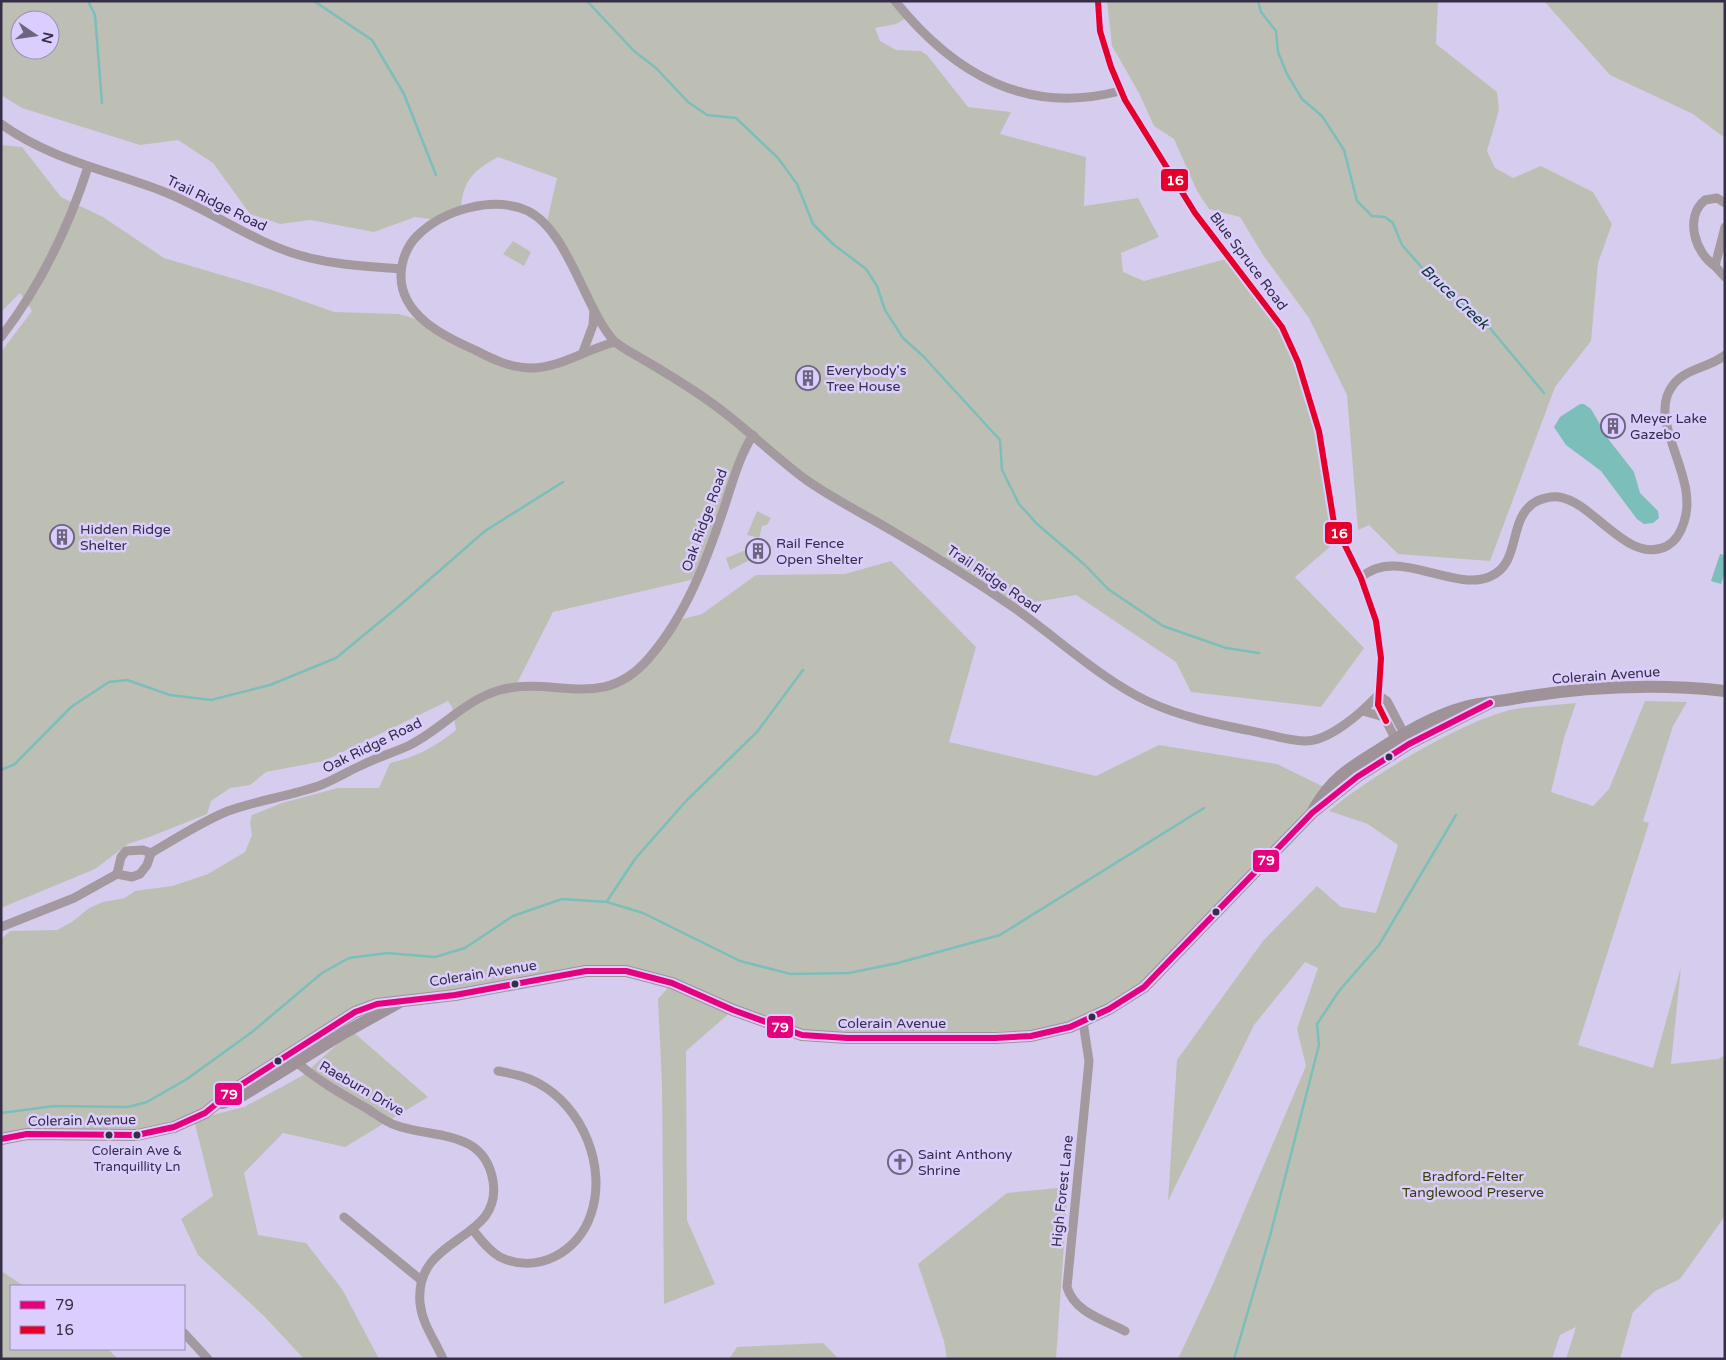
<svg xmlns="http://www.w3.org/2000/svg" width="1726" height="1360" viewBox="0 0 1726 1360" font-family="'Varela Round',sans-serif">
<rect width="100%" height="100%" fill="#d6cced"/>
<g fill="#bebfb4" fill-rule="evenodd">
<path d="M1,1h896l11,16 -12,7 -21,4 5,13 16,9 25,1 6,4 41,52 43,5 -11,22 86,23 -2,49 54,-8 21,39 -38,16 2,19 21,9 86,-23 52,68 29,76 29,136 -45,39 69,71 -43,59 -130,-15 -15,-30 -100,-67 -65,11 -185,-113 -73,-58 -54,143 -146,34 -38,75 73,3 49,-20 38,-49 27,-7 54,-39 89,-1 46,-13 85,86 -27,95 147,34 63,-31 118,19 49,24 -14,25 -168,174 -91,43 -233,7 -87,-27 -47,41 1,169 28,64 -51,20 -2,-220 -4,-85 14,-16 -46,-12 -249,33 -180,115 47,-12 58,-31 50,-45 76,66 -83,50 -62,-14 -39,40 14,62 48,8 36,46 37,70h-75l-40,-43 -66,-61 -17,-36 32,-23 -19,-76 -20,7 -166,10 -7,-5v-193l9,-8 47,-1 15,-8 17,-14 14,-6 22,-4 10,-7 37,-5 36,-12 37,-22 7,-17 -2,-12 2,-8 30,-12 56,-15h41l11,-25c26,-6 45,-16 66,-33l-4,-23 -4,-6 -124,60 -58,11 -16,13 -20,3 -19,13 -4,13 -55,22 -24,8 -33,25 -94,39v-556l31,-41 -12,-18 -19,19v-167l21,2 39,50 42,20 61,41 108,32 62,22 65,2 27,8 62,35 45,11 81,-26 -68,-116 11,-48 -59,-21c-24,13 -36,24 -37,53l-24,10 -22,-3 -41,15 -64,-12 -30,4 -30,-10 -37,-51 -35,-23 -38,5 -118,-37 -21,-13zM20,20h30v30h-30z"/>
<polygon points="1107,1 1438,1 1436,44 1497,92 1499,110 1487,151 1495,168 1513,178 1541,166 1593,192 1612,224 1598,263 1591,341 1555,387 1490,561 1398,554 1369,525 1358,530 1347,395 1309,318 1263,255 1240,217 1209,209 1197,191 1174,139 1154,126 1139,93 1112,46"/>
<polygon points="1544,1 1725,1 1725,138 1693,114 1610,75"/>
<polygon points="513,241 531,252 524,266 503,254"/>
<polygon points="757,511 771,518 767,525 762,526 759,538 747,535"/>
<polygon points="746,550 750,560 730,570 726,558"/>
<path d="M1645,701l42,1 -14,24 -30,95 6,2 -71,222 75,23 28,-101 -10,97 47,-5 7,-4v161l-45,63 -25,12 -22,21 -13,47h-54l10,-32 -16,8 -8,24h-374l35,-75 93,-218 -9,-37 21,-61 -13,-6 -51,63 -86,176 9,-141 86,-119 54,-55 24,21 35,6 22,-68 -30,-21 -39,-13c38,-33 138,-93 186,-102 20,-3 41,-4 61,-6l-12,35 -13,54 42,14 16,-17z"/>
<polygon points="1068,1187 1056,1359 947,1359 944,1341 918,1264 1007,1193"/>
<polygon points="1,1271 24,1286 11,1286 11,1349 108,1349 118,1359 1,1359"/>
<polygon points="823,1343 839,1359 729,1359 737,1347"/>
</g>
<g fill="#7cbeba">
<polygon points="1580,404 1584,404 1591,409 1609,440 1634,472 1640,493 1658,511 1659,518 1653,523 1644,524 1637,519 1601,471 1566,445 1554,427 1560,417"/>
<polygon points="1720,554 1725,555 1725,573 1721,584 1711,581"/>
</g>
<g fill="none" stroke-linecap="round" stroke-linejoin="round">
<g stroke="#7cbeba" stroke-width="2.5">
<polyline points="88,1 95,15 102,103"/>
<polyline points="314,1 372,40 404,94 436,175"/>
<polyline points="587,1 634,51 656,68 688,102 707,115 736,118 778,158 797,184 813,224 833,244 866,269 877,286 885,310 903,338 923,356 1000,440 1002,470 1019,504 1037,524 1085,565 1108,589 1163,626 1226,648 1259,653"/>
<polyline points="1258,1 1261,12 1276,31 1278,52 1287,74 1302,99 1322,116 1344,150 1357,201 1372,216 1385,217 1393,223 1402,245 1426,272 1450,297 1479,315 1544,393"/>
<polyline points="1,770 15,764 71,707 109,682 127,680 170,695 211,700 270,685 336,658 399,606 485,531 563,482"/>
<polyline points="607,901 635,859 686,801 757,732 803,670"/>
<polyline points="1,1113 54,1106 128,1107 147,1102 187,1079 252,1032 322,973 349,958 387,953 435,957 465,948 513,916 562,899 607,902 643,913 740,961 791,974 849,973 898,963 1000,935 1204,808"/>
<polyline points="1234,1359 1270,1236 1319,1045 1317,1024 1339,991 1379,945 1456,815"/>
</g>
<g stroke="#a3999e" stroke-width="9">
<path d="M895,1c58,72 130,115 225,90"/>
<polyline points="1098,1 1100,31 1111,67 1125,100 1195,213 1282,327 1298,362 1319,431 1334,523 1361,578 1376,621 1381,658 1378,705 1398,744"/>
<path d="M1,124c48,35 106,46 161,67 47,18 89,50 137,64 33,10 68,11 102,14"/>
<path d="M1725,203l-8,-5 -12,2c-21,17 -10,53 10,66l10,-39"/>
<polyline points="1715,266 1725,277"/>
<path d="M1,337c40,-52 67,-108 87,-170"/>
<path d="M615,342c-28,7 -55,26 -84,26 -20,0 -39,-9 -56,-18 -32,-14 -74,-35 -74,-74 0,-15 6,-30 16,-40 26,-26 76,-41 111,-25 40,20 56,95 85,129 8,8 22,14 31,20 24,14 47,28 69,44 32,23 60,51 92,75 28,20 59,35 89,53 41,24 81,49 119,75 43,30 88,72 134,94 36,17 75,24 114,32 14,3 29,8 43,8 25,1 58,-29 74,-46"/>
<polyline points="583,352 593,325 594,310"/>
<path d="M1361,578c33,-33 92,14 128,-1 34,-13 17,-60 48,-76 7,-3 14,-5 22,-4 35,5 69,69 108,49 9,-5 14,-14 17,-24 16,-47 -39,-101 -11,-137 13,-17 36,-17 52,-30"/>
<polyline points="1378,695 1387,701 1406,737"/>
<polyline points="1363,711 1384,717"/>
<path d="M151,853c26,-15 50,-31 77,-42 30,-11 63,-15 93,-26 13,-5 26,-13 39,-19 16,-8 32,-13 48,-20 32,-15 56,-46 92,-56 55,-15 102,23 149,-32 38,-44 58,-99 76,-153 8,-24 14,-48 28,-70"/>
<polyline points="1,927 74,898 117,874 132,877 140,874 147,865 151,853 143,850 126,851 121,857 117,874"/>
<path d="M1083,1022l6,39 -22,226c7,25 37,33 58,44"/>
<path d="M293,1059c22,20 47,34 73,49 9,5 19,14 29,17 37,14 89,3 98,56 10,62 -79,53 -73,122 2,21 15,37 23,56"/>
<polyline points="344,1217 421,1280"/>
<path d="M473,1230c8,10 16,21 27,27 37,18 79,-5 91,-43 16,-47 -8,-107 -53,-131 -13,-7 -25,-9 -40,-12"/>
<polyline points="184,1333 208,1359"/>
</g>
<g stroke="#9f9399" stroke-width="12">
<path d="M1314,809c17,-30 34,-40 63,-58 26,-17 57,-36 88,-44 13,-4 27,-5 41,-7 72,-13 146,-17 219,-9"/>
<polyline points="222,1103 240,1097 344,1033 398,1003"/>
<polyline points="1,1139 27,1134 137,1135 174,1127 205,1113 236,1088 355,1012 377,1004 455,995 586,971 626,971 672,983 733,1010 802,1035 847,1038 995,1038 1031,1036 1070,1027 1109,1009 1144,987 1312,813 1357,777 1409,744 1490,703"/>
</g>
<defs>
<polyline id="bus-1" points="1,1139 27,1134 137,1135 174,1127 205,1113 236,1088 355,1012 377,1004 455,995 586,971 626,971 672,983 733,1010 802,1035 847,1038 995,1038 1031,1036 1070,1027 1109,1009 1144,987 1312,813 1357,777 1409,744 1490,703"/>
<polyline id="bus-2" points="1098,1 1100,31 1111,67 1125,100 1195,213 1282,327 1298,362 1319,431 1334,523 1361,578 1376,621 1381,658 1378,705 1386,721"/>
</defs>
<use href="#bus-1" stroke="#dbcdfe" stroke-width="10"/>
<use href="#bus-2" stroke="#dbcdfe" stroke-width="10"/>
<use href="#bus-1" stroke="#e5007d" stroke-width="6"/>
<use href="#bus-2" stroke="#e4002b" stroke-width="6"/>
</g>
<defs>
<symbol id="building-ring" viewBox="-11 -11 22 22"><circle r="9.5" fill="#dbcdfe" stroke="#6d6580" stroke-width="1.5"/><path d="M-4-6H4V6H1V3H-1V6H-4ZM-2.5-4.3h1.7v1.8h-1.7ZM.8-4.3h1.7v1.8H.8ZM-2.5-1h1.7V.8h-1.7ZM.8-1h1.7V.8H.8Z" fill="#6d6580"/></symbol>
<symbol id="church-ring" viewBox="-11 -11 22 22"><circle r="9.5" fill="#dbcdfe" stroke="#6d6580" stroke-width="1.5"/><path d="M-1.2-6h2.4v3.5h3.3v2.4h-3.3V6h-2.4V-.1h-3.3v-2.4h3.3Z" fill="#6d6580"/></symbol>
</defs>
<g fill-rule="evenodd">
<use href="#building-ring" x="794" y="364" width="28" height="28"/>
<use href="#building-ring" x="1599" y="412" width="28" height="28"/>
<use href="#building-ring" x="48" y="523" width="28" height="28"/>
<use href="#building-ring" x="744" y="537" width="28" height="28"/>
<use href="#church-ring" x="886" y="1148" width="28" height="28"/>
</g>
<g fill="#352e46" stroke="#dbcdfe" stroke-width="2">
<circle cx="1389" cy="757" r="4.5"/>
<circle cx="1216" cy="912" r="4.5"/>
<circle cx="515" cy="984" r="4.5"/>
<circle cx="1092" cy="1017" r="4.5"/>
<circle cx="278" cy="1061" r="4.5"/>
<circle cx="109" cy="1135" r="4.5"/>
<circle cx="137" cy="1135" r="4.5"/>
</g>
<g text-anchor="middle" stroke-width="5" stroke-linejoin="round" paint-order="stroke">
<g font-size="13" fill="#352e46" stroke="#dbcdfe">
<text x="137" y="1155">Colerain Ave &amp;<tspan x="137" dy="16">Tranquillity Ln</tspan></text>
</g>
<g font-size="14" fill="#352e46" stroke="#dbcdfe">
<text transform="translate(217 203) rotate(26)" y="5">Trail Ridge Road</text>
<text transform="translate(1249 261) rotate(53)" y="5">Blue Spruce Road</text>
<text transform="translate(704 520) rotate(-70)" y="5">Oak Ridge Road</text>
<text transform="translate(994 579) rotate(34)" y="5">Trail Ridge Road</text>
<text transform="translate(1606 675) rotate(-4)" y="5">Colerain Avenue</text>
<text transform="translate(372 745) rotate(-26)" y="5">Oak Ridge Road</text>
<text transform="translate(483 973) rotate(-9)" y="5">Colerain Avenue</text>
<text x="892" y="1028">Colerain Avenue</text>
<text transform="translate(362 1088) rotate(30)" y="5">Raeburn Drive</text>
<text transform="translate(82 1120) rotate(-1)" y="5">Colerain Avenue</text>
<text transform="translate(1062 1191) rotate(-84)" y="5">High Forest Lane</text>
</g>
<g font-size="14" fill="#352e46" stroke="#dbcdfe" text-anchor="start">
<text x="826" y="375">Everybody's<tspan x="826" dy="16">Tree House</tspan></text>
<text x="1630" y="423">Meyer Lake<tspan x="1630" dy="16">Gazebo</tspan></text>
<text x="80" y="534">Hidden Ridge<tspan x="80" dy="16">Shelter</tspan></text>
<text x="776" y="548">Rail Fence<tspan x="776" dy="16">Open Shelter</tspan></text>
<text x="918" y="1159">Saint Anthony<tspan x="918" dy="16">Shrine</tspan></text>
</g>
<g font-size="14" fill="#384108" stroke="#dbcdfe">
<text x="1473" y="1181">Bradford-Felter<tspan x="1473" dy="16">Tanglewood Preserve</tspan></text>
</g>
<g font-size="15" font-style="italic" fill="#06362d" stroke="#dbcdfe">
<text transform="translate(1455 297) rotate(43)" y="5">Bruce Creek</text>
</g>
</g>
<g stroke="#dbcdfe" stroke-width="2">
<rect x="1160" y="168" width="29" height="24" rx="5" fill="#e4002b"/>
<rect x="1324" y="521" width="29" height="24" rx="5" fill="#e4002b"/>
<rect x="1252" y="849" width="28" height="24" rx="5" fill="#e5007d"/>
<rect x="766" y="1015" width="28" height="24" rx="5" fill="#e5007d"/>
<rect x="214" y="1082" width="29" height="24" rx="5" fill="#e5007d"/>
</g>
<g font-size="14" text-anchor="middle" font-weight="bold" fill="#fff">
<text x="1175" y="185">16</text>
<text x="1339" y="538">16</text>
<text x="1266" y="865">79</text>
<text x="780" y="1032">79</text>
<text x="229" y="1099">79</text>
</g>
<rect width="1726" height="1360" fill="none" stroke="#352e46" stroke-width="5"/>
<rect x="10" y="1285" width="175" height="65" fill="#dbcdfe" stroke="#998db4"/>
<rect x="20" y="1301" width="25" height="8" fill="#e5007d" stroke="#998db4"/>
<text x="55" y="1310" font-size="15" fill="#352e46">79</text>
<rect x="20" y="1326" width="25" height="8" fill="#e4002b" stroke="#998db4"/>
<text x="55" y="1335" font-size="15" fill="#352e46">16</text>
<g transform="translate(35 35) rotate(103)"><circle r="24" fill="#dbcdfe" stroke="#998db4"/>
<path d="M0-4L9 19L0 12L-9 19Z" fill="#6d6580"/>
<text y="-8" font-size="14" font-weight="bold" text-anchor="middle" fill="#352e46">N</text>
</g>
</svg>
